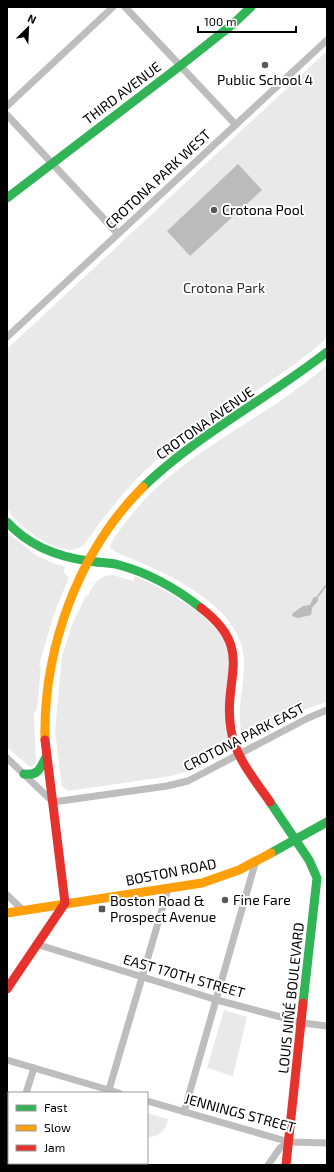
<svg xmlns="http://www.w3.org/2000/svg" width="334" height="1172" viewBox="0 0 334 1172" font-family="'Exo 2',sans-serif">
<rect width="100%" height="100%" fill="#fff"/>
<g fill="#e9e9e9">
<path d="M327,51v287c-47,42 -104,71 -154,109 -37,27 -64,63 -90,99 -3,1 -8,4 -12,4 -22,-2 -54,-23 -64,-42v-159z"/>
<path d="M327,365v337l-24,8 -59,31c-10,-27 1,-53 0,-81 -2,-57 -86,-91 -129,-108l-5,-5c3,-10 12,-19 18,-28 53,-68 136,-98 199,-154z"/>
<path d="M7,532l30,24 18,8 10,2c-2,5 -1,8 4,11l-16,40 -14,48 2,2 -4,41 -3,6 2,50 -6,3 -23,-20z"/>
<path d="M113,575l20,6 2,-5c29,13 83,41 92,72 4,13 2,27 0,40 -2,22 -5,40 5,60l-43,23 -18,5 -103,15 -6,-5 -7,-55 7,-74 10,-32 14,-30 2,1c5,-12 11,-21 25,-21z"/>
<polygon points="224,1010 247,1017 233,1076 207,1068"/>
<path d="M147,1113l21,6c-2,12 -9,18 -21,18z"/>
</g>
<g fill="#bbb">
<polygon points="238,164 262,190 190,256 167,231"/>
<polygon points="318,596 318,601 312,608 311,615 298,618 292,616 293,613 303,606 310,605 313,598"/>
</g>
<g fill="none" stroke-linecap="round" stroke-linejoin="round">
<polyline stroke="#bbb" stroke-width="2" points="318,596 327,584"/>
<g stroke="#bdbdbd" stroke-width="7">
<polyline points="125,7 236,125"/>
<polyline points="7,106 113,7"/>
<polyline points="7,115 118,234"/>
<polyline points="7,337 327,40"/>
<polyline points="7,758 53,802 167,786 188,781 308,718 327,710"/>
<polyline points="7,895 24,911"/>
<polyline points="36,944 217,1000 303,1023 327,1026"/>
<polyline points="7,1060 119,1093"/>
<polyline points="26,1093 34,1068"/>
<polyline points="108,1093 168,889"/>
<polyline points="147,1101 289,1142 327,1143"/>
<polyline points="184,1112 256,860"/>
<polyline points="7,1159 9,1152"/>
<polyline points="86,1165 86,1163"/>
<polyline points="268,1165 280,1148 289,1142"/>
</g>
<g stroke="#30b455" stroke-width="9">
<polyline points="7,198 180,66 233,24 251,7"/>
<path d="M143,487c55,-53 124,-88 184,-135"/>
<path d="M7,522c21,23 51,35 82,39 10,2 20,1 30,4 30,8 58,24 82,43"/>
<path d="M24,774c14,2 16,-5 22,-17"/>
<polyline points="270,802 309,860 317,878 303,1003"/>
<polyline points="271,853 327,822"/>
</g>
<g stroke="#ff9f0a" stroke-width="9">
<path d="M45,740c-2,-91 33,-188 98,-253"/>
<polyline points="7,913 202,883 239,870 271,853"/>
</g>
<g stroke="#e5322d" stroke-width="9">
<path d="M201,608c55,42 21,69 30,122 4,27 24,50 39,72"/>
<polyline points="7,989 65,903 45,740"/>
<polyline points="286,1165 303,1003"/>
</g>
</g>
<g fill="#595959" stroke="#fff" stroke-width="1.5">
<circle cx="265" cy="65" r="4"/>
<circle cx="214" cy="210" r="4"/>
<circle cx="225" cy="900" r="4"/>
<rect x="98" y="905" width="8" height="8" rx="2"/>
</g>
<g text-anchor="middle" stroke-width="4" stroke-linejoin="round" paint-order="stroke">
<g font-size="14" fill="#000" stroke="#fff" text-anchor="start">
<text x="265" y="85" text-anchor="middle">Public School 4</text>
<text x="222" y="215">Crotona Pool</text>
<text x="233" y="905">Fine Fare</text>
<text x="110" y="906">Boston Road &amp;<tspan x="110" dy="16">Prospect Avenue</tspan></text>
</g>
<g font-size="14" fill="#000" stroke="#fff">
<text transform="translate(122 93) rotate(-37)" y="5">THIRD AVENUE</text>
<text transform="translate(158 179) rotate(-43)" y="5">CROTONA PARK WEST</text>
<text transform="translate(205 423) rotate(-35)" y="5">CROTONA AVENUE</text>
<text transform="translate(244 737) rotate(-27)" y="5">CROTONA PARK EAST</text>
<text transform="translate(171 872) rotate(-11)" y="5">BOSTON ROAD</text>
<text transform="translate(184 976) rotate(16)" y="5">EAST 170TH STREET</text>
<text transform="translate(291 998) rotate(-84)" y="5">LOUIS NIÑÉ BOULEVARD</text>
<text transform="translate(240 1113) rotate(15)" y="5">JENNINGS STREET</text>
</g>
<g font-size="14" fill="#2e2e2e" stroke="#fff">
<text x="224" y="293">Crotona Park</text>
</g>
</g>
<rect width="334" height="1172" fill="none" stroke="#000000" stroke-width="16"/>
<rect x="8" y="1092" width="140" height="72" fill="#ffffff" stroke="#999999"/>
<rect x="16" y="1105" width="20" height="6" fill="#30b455" stroke="#999999"/>
<text x="44" y="1112" font-size="12" fill="#000000">Fast</text>
<rect x="16" y="1125" width="20" height="6" fill="#ff9f0a" stroke="#999999"/>
<text x="44" y="1132" font-size="12" fill="#000000">Slow</text>
<rect x="16" y="1145" width="20" height="6" fill="#e5322d" stroke="#999999"/>
<text x="44" y="1152" font-size="12" fill="#000000">Jam</text>
<g transform="translate(28 28) rotate(24)" stroke="#ffffff" stroke-width="3" paint-order="stroke">
<path d="M0-3L7 15L0 10L-7 15Z" fill="#000000"/>
<text y="-6" font-size="11" font-weight="bold" text-anchor="middle" fill="#000000">N</text>
</g>
<path d="M198 26v6h98v-6" fill="none" stroke="#000000" stroke-width="2"/>
<text x="204" y="26" font-size="12" fill="#000000" stroke="#ffffff" stroke-width="3" paint-order="stroke">100 m</text>
</svg>
